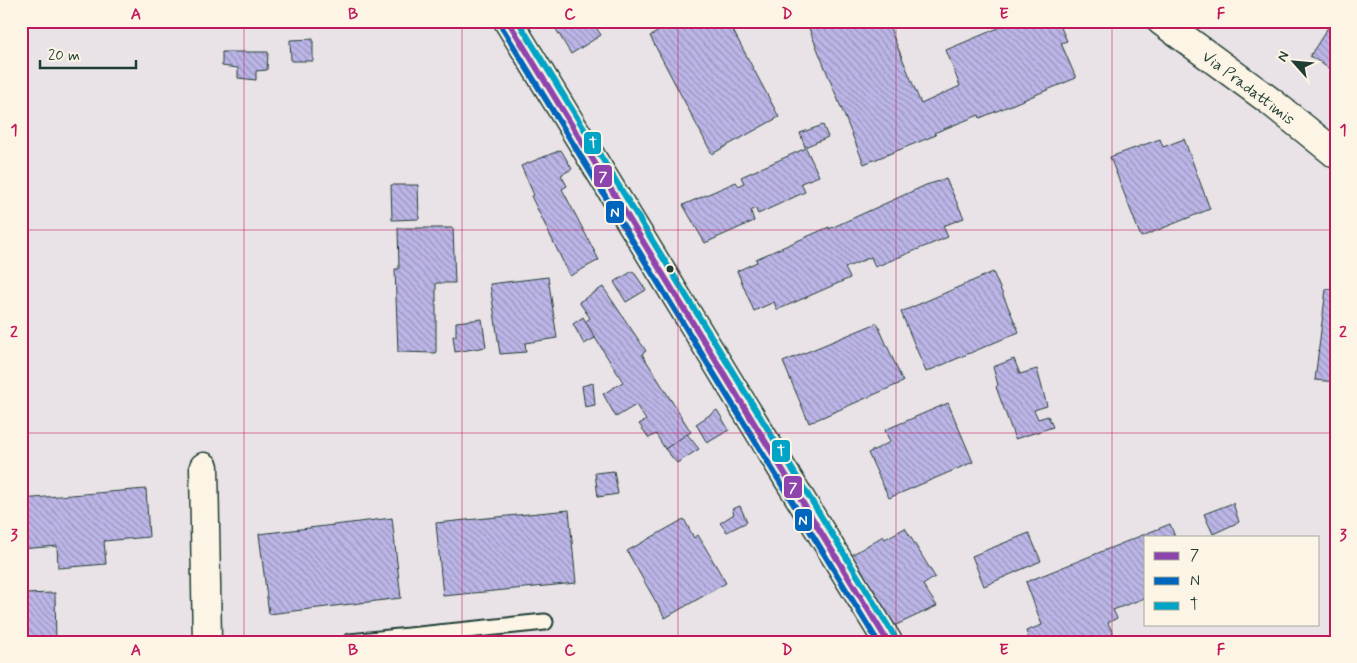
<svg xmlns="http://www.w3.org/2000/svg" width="1357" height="663" viewBox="0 0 1357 663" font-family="Mynerve,sans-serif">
<defs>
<pattern id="building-back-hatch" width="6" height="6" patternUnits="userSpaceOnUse" patternTransform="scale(1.25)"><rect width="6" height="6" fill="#bcb5e7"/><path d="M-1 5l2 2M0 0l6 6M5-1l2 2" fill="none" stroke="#9894bc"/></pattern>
</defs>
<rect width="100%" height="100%" fill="#e9e2e6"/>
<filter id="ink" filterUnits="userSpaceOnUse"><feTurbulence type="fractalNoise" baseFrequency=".02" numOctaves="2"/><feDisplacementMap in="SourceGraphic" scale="10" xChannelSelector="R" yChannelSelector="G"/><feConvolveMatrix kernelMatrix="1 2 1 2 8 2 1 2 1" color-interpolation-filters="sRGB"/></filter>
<g filter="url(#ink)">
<g fill="url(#building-back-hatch)" stroke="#1f3d34">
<polygon points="551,21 592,21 601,35 571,54"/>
<polygon points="677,21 728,21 779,117 712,154 650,36"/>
<polygon points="806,21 887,21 921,104 960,86 946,50 1015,21 1058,21 1067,41 1061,43 1076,78 980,118 979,115 934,133 936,135 864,164"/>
<polygon points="1332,21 1336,21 1336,73 1310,56"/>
<polygon points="313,39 313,61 291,61 290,40"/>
<polygon points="222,52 268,52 267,70 256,71 256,80 238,78 238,68 222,66"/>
<polygon points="823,125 828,137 805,147 800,133"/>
<polygon points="1160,139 1163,147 1184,139 1210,209 1141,237 1110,157"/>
<polygon points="806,148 819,176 801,183 805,192 758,214 755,208 751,211 754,221 705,243 683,205 736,182 739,186 744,183 741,177"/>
<polygon points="561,150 572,169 561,175 567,186 562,189 599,260 570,276 531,196 534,195 521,166"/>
<polygon points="946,179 964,218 943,226 948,237 875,267 871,257 845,268 850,278 777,310 774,302 754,311 737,271 757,262 756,259 829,227 829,229 926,185"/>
<polygon points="391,185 418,185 419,219 392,220"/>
<polygon points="398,228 453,228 455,283 436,283 436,353 398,352 395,269 399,269"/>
<polygon points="633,271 646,290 626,302 614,282"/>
<polygon points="993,272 1019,332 926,372 901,312"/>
<polygon points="548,277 557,338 525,343 526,352 500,354 490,284"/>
<polygon points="603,287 646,351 642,354 691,432 665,449 656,434 649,438 639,424 646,420 636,405 616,417 603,394 623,382 585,322 590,318 579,302"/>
<polygon points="1326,289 1336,290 1336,382 1315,380"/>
<polygon points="583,317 595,338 584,344 573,324"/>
<polygon points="482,319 486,347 455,352 453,336 456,336 456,322"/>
<polygon points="877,323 903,382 809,423 783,362"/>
<polygon points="1014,359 1020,374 1037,369 1047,406 1034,410 1038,419 1048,416 1053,427 1015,439 996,387 998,385 993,367"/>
<polygon points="593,383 595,405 585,407 582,386"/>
<polygon points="948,403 973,462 889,498 868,453 890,442 885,430"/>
<polygon points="717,410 729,430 707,443 696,424"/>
<polygon points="687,434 699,449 677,463 665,449"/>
<polygon points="614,471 618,494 598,497 595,473"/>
<polygon points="146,489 149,537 104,541 106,564 58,568 57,546 21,549 21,499"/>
<polygon points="1233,503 1239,522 1213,534 1204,514"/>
<polygon points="740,506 747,522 727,532 720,523 734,514 732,509"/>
<polygon points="569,510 576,583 443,596 436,523"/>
<polygon points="392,518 401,598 269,614 259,534"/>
<polygon points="684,519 694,538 698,535 726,583 665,618 627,551"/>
<polygon points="1170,524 1175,537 1146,537 1146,601 1145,598 1113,610 1117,618 1108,623 1117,642 1030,642 1026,631 1042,625 1026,582"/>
<polygon points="905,528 935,577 923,585 937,606 894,626 850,556 883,536 885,539"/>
<polygon points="1029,533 1041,561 984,586 972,556"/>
<polygon points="55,593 56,642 24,642 22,594"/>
</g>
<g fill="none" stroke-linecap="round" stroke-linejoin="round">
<defs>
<polyline id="service" points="350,642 545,622"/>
<g id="minor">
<polyline points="508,21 888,642"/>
<polyline points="1161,21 1270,101 1336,154"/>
<polyline points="204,467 207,642"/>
</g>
</defs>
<use href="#service" stroke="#1f3d34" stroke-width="19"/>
<use href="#minor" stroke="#1f3d34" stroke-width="31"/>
<use href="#service" stroke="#fcf5e5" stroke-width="15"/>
<use href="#minor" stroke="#fcf5e5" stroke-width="28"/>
<defs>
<polyline id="bus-1" points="508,21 888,642"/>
<polyline id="bus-2" points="501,26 878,642"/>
<polyline id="bus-3" points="518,21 895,637"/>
</defs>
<use href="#bus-1" stroke="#fcf5e5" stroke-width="10"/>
<use href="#bus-2" stroke="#fcf5e5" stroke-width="10"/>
<use href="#bus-3" stroke="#fcf5e5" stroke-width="10"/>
<use href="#bus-1" stroke="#8e44ad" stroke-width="6"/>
<use href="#bus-2" stroke="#0065bd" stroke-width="6"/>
<use href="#bus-3" stroke="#02a4c6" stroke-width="6"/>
</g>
</g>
<path fill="none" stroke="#c2185b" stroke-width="1" stroke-opacity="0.55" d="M244,21v621M462,21v621M678,21v621M896,21v621M1112,21v621M21,230h1315M21,433h1315"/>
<circle fill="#1f3d34" stroke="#fcf5e5" stroke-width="2" cx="670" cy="269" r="4.5"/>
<g text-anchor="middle" stroke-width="4" stroke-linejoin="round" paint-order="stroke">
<g font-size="16" fill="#1f3d34" stroke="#fcf5e5">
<text transform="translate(1249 87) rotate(37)" y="6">Via Pradattimis</text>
</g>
</g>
<g stroke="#fcf5e5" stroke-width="2">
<rect x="583" y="131" width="19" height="24" rx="5" fill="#02a4c6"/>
<rect x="593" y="164" width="20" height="24" rx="5" fill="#8e44ad"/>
<rect x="605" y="200" width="20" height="24" rx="5" fill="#0065bd"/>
<rect x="771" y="439" width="20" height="24" rx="5" fill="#02a4c6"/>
<rect x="783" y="475" width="20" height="24" rx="5" fill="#8e44ad"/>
<rect x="794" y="508" width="19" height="24" rx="5" fill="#0065bd"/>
</g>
<g font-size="14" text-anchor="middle" font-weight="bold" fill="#fff">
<text x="593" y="148">T</text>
<text x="603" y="181">7</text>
<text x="615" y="217">N</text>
<text x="781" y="456">T</text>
<text x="793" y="492">7</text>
<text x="803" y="525">N</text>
</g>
<rect width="1357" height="663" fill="none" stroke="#fcf5e5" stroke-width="55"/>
<rect x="1144" y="536" width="175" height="90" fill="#fcf5e5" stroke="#a4ab9e"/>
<rect x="1154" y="552" width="25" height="8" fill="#8e44ad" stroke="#a4ab9e"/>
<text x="1190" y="560" font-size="15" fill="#1f3d34">7</text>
<rect x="1154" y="577" width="25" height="8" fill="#0065bd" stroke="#a4ab9e"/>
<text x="1190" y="586" font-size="15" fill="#1f3d34">N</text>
<rect x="1154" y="602" width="25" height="8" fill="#02a4c6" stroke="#a4ab9e"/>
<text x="1190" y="610" font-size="15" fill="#1f3d34">T</text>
<g transform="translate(1294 62) rotate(297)" stroke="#fcf5e5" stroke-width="4" paint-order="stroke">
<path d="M0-4L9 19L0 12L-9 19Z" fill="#1f3d34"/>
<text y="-8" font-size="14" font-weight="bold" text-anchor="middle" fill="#1f3d34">N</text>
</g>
<path d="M40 60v8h96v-8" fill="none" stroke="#1f3d34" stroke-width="2.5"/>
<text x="48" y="60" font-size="15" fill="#1f3d34" stroke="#fcf5e5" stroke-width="4" paint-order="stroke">20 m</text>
<rect x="28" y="28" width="1302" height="608" fill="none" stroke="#c2185b" stroke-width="2"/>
<g font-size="16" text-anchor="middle" font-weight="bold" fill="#c2185b">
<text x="136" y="19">A</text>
<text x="353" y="19">B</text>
<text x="570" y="19">C</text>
<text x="787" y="19">D</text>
<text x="1004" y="19">E</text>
<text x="1221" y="19">F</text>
<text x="14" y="135">1</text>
<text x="1343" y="135">1</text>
<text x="14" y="337">2</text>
<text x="1343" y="337">2</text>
<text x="14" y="540">3</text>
<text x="1343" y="540">3</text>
<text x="136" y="655">A</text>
<text x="353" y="655">B</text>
<text x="570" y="655">C</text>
<text x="787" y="655">D</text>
<text x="1004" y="655">E</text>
<text x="1221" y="655">F</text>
</g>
</svg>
